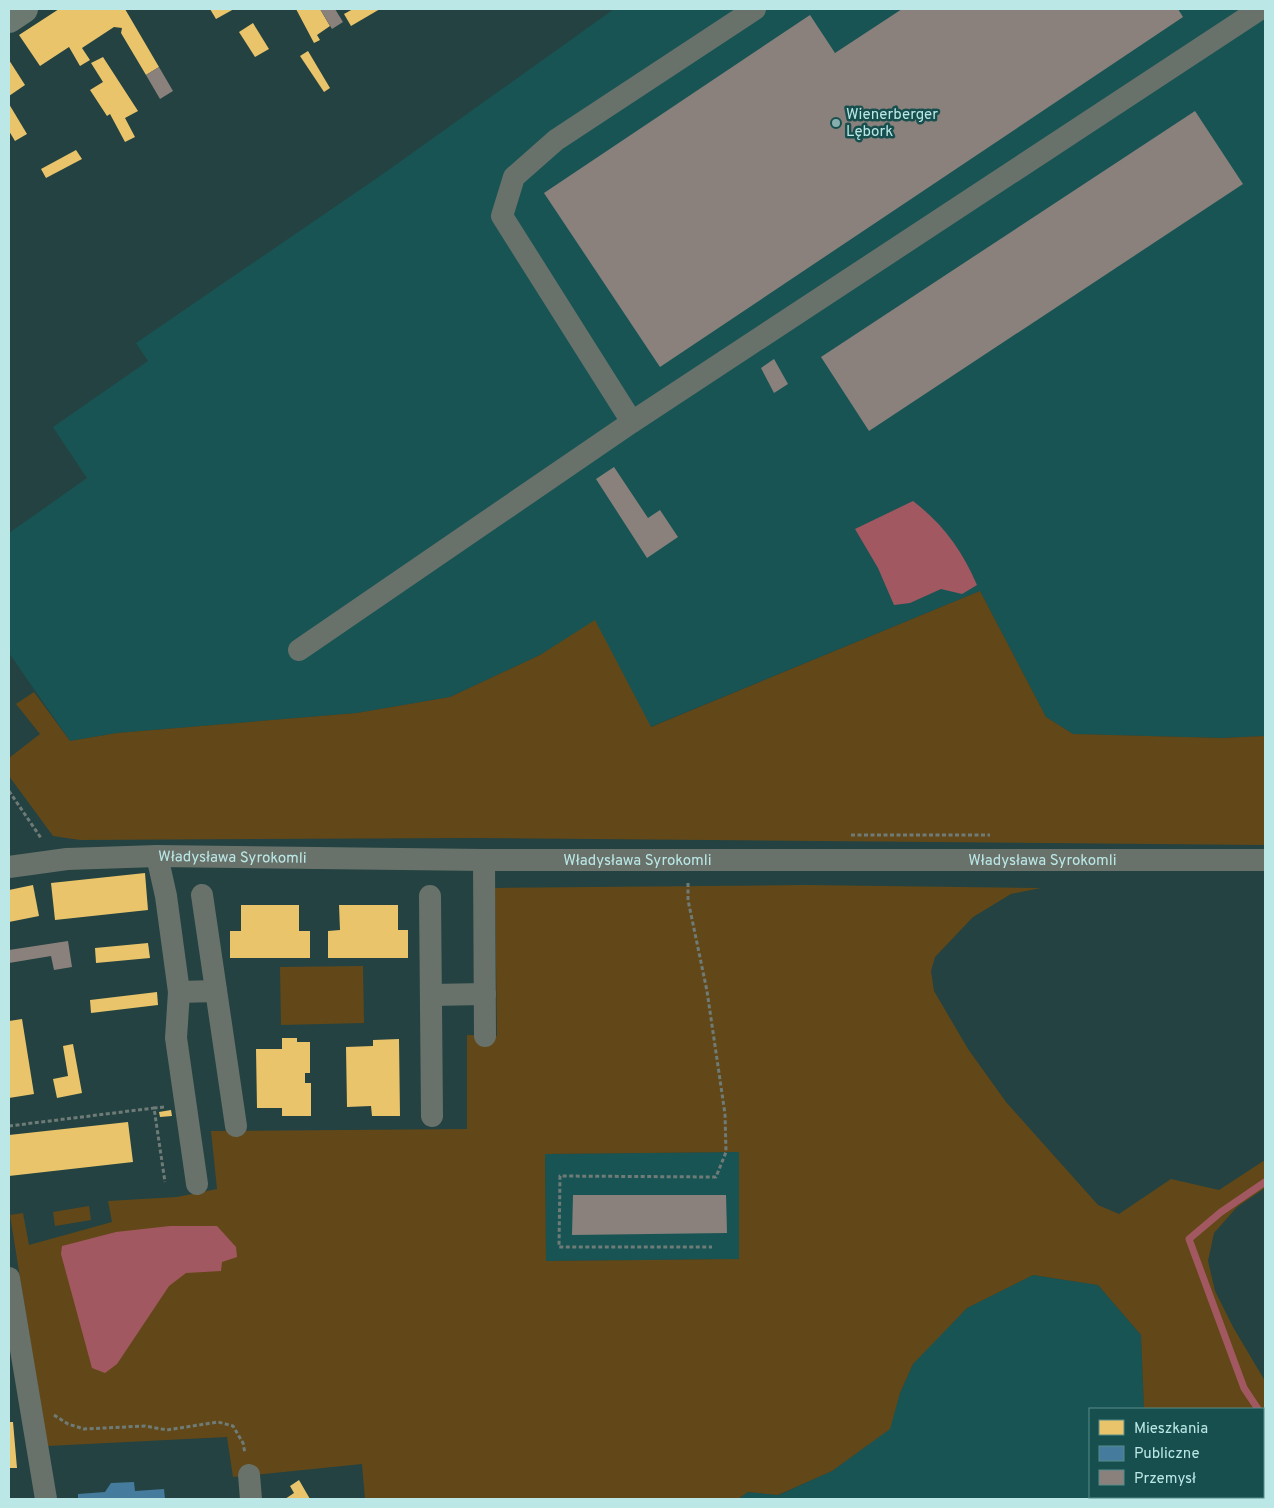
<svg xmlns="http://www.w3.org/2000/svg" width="1274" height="1508" viewBox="0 0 1274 1508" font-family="Overpass,sans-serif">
<rect width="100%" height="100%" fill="#244241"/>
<g fill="#195454">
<polygon points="614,9 1265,9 1265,736 1222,738 1073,734 1046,717 980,591 650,727 595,621 540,655 450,697 357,713 117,733 70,741 9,653 9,533 87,478 53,427 148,361 136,343 380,176"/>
<polygon points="739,1152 739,1259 546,1261 545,1154"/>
<polygon points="1033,1275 1098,1285 1141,1335 1144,1409 1090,1409 1090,1497 1155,1497 1156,1499 738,1499 748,1492 779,1495 832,1471 889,1429 900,1393 913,1364 930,1345 967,1308"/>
</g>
<g fill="#624818" fill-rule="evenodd">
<polygon points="980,591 1046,717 1073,734 1222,738 1265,736 1265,845 469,838 80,840 53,836 9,776 9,758 40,734 16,704 34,692 70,741 117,733 357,713 450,697 540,655 595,620 651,727"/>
<path d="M805,885l236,3 -30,6 -38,23 -38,40 -4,14 3,20 34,58 38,53 92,103 21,9 52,-35 48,11 46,-30v28l-28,19 -23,26 -6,28 7,30 18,36 32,54v118h-109l-1,-2h108v-88h-119l-3,-74 -43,-50 -65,-10 -66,33 -54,56 -13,29 -10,36 -58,42 -54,24 -30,-3 -10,7h-373l-3,-35 -129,13 -6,-40 -180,9 -37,-231 13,-2 6,32 83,-23 -4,-21 69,-4 40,-8 -6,-58 256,-2v-94l30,1 -2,-148zM739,1152v107l-193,2 -1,-107z"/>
<polygon points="363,966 364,1023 281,1025 280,967"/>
<polygon points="89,1206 91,1220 55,1226 53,1212"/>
</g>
<g fill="#a25860">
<path d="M913,501c30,23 49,49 64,84l-15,9 -21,-5 -31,14 -16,2 -16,-37 -23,-39z"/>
<polygon points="170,1226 217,1226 236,1247 237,1257 222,1262 221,1271 186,1273 169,1286 117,1364 105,1373 92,1368 61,1254 62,1246 116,1232"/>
</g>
<g fill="#e9c46a">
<polygon points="59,9 125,9 159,67 146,75 121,33 122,28 114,27 82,48 90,60 80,66 69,47 40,66 19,35"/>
<polygon points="210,9 234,9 216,19"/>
<polygon points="296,9 320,9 330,26 317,35 320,40 314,43"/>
<polygon points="353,9 380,9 351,26 344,14"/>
<polygon points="253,23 269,49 255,57 239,32"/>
<polygon points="308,51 330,88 324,92 300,56"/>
<polygon points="103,57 138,111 125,118 135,137 125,142 110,114 107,116 90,90 103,82 91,63"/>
<polygon points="9,60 25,85 9,96"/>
<polygon points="9,104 27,134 15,141 9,131"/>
<polygon points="76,150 82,159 46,178 41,169"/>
<polygon points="145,873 148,910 55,920 51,883"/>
<polygon points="33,885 39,916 9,922 9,890"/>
<polygon points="241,905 299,905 299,931 310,931 310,958 230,958 230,931 241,931"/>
<polygon points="339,905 398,905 398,930 408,930 408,958 328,958 328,931 340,930"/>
<polygon points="148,943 150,958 96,963 95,948"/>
<polygon points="157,992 158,1005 91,1013 90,1000"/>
<polygon points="22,1019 34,1094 9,1098 9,1021"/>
<polygon points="282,1038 297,1038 297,1042 310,1042 310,1073 305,1073 305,1083 311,1083 311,1116 282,1116 282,1108 257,1108 256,1049 282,1049"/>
<polygon points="399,1039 400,1116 372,1116 371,1106 347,1107 346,1047 373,1046 373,1040"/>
<polygon points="73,1044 82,1093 57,1098 53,1079 68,1076 63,1046"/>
<polygon points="171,1110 172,1116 160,1117 159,1112"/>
<polygon points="128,1122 133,1162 9,1176 9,1135"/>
<polygon points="9,1422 13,1422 17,1468 9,1468"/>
<polygon points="299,1480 310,1499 285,1499 294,1493 290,1486"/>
</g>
<polygon fill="#457b9d" points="134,1482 135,1491 164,1489 165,1499 78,1499 78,1494 105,1492 111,1483"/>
<g fill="#8a817c">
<polygon points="320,9 335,9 343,22 332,29"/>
<polygon points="902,9 1178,9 1183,17 660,367 544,193 810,15 835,53"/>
<polygon points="159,67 173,91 160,99 146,75"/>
<polygon points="1195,111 1243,184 869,431 821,357"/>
<polygon points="774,359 788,384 774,393 761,368"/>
<polygon points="614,467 648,518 660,510 678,537 647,558 596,479"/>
<polygon points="68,941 72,967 54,970 51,956 9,963 9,950"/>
<polygon points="573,1195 726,1195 727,1233 572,1235"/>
</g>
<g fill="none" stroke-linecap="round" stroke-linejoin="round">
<g stroke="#a25860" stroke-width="7">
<polyline points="1258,1409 1244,1388 1189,1239 1221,1212 1265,1182"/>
<polyline points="1263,1417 1265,1421"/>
</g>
<g stroke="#6e7b77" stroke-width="3" stroke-dasharray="4 2.5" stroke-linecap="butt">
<polyline points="9,791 41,838"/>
<polyline points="851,835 990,835"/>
<polyline points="688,883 688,900 707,991 725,1114 726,1152 716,1177 560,1176 559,1247 712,1247"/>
<polyline points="164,1107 154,1108 165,1182"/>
<polyline points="9,1126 154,1108"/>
<polyline points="54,1415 68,1424 84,1429 145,1426 167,1430 218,1422 233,1426 243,1443 245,1453"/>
</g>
<g stroke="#68726a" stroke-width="22">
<polyline points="632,422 1260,9"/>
<polyline points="299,650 632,422 502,216 514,177 556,140 755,9"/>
<polyline points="157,856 166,896 179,992 216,991"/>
<polyline points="484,860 485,1036"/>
<path id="s1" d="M9,867l58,-8 90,-3 327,4h781"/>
<polyline points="202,895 236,1126"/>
<polyline points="430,896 432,1116"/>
<polyline points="179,992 176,1038 197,1184"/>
<polyline points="431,995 485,994"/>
<polyline points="9,1278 46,1499"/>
<polyline points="249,1475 251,1499"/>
</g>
<polyline stroke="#6b7970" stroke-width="28" points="9,19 24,9"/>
</g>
<circle fill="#86aead" stroke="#174f4e" stroke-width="2" cx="836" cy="123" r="5"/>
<g text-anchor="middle" stroke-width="5" stroke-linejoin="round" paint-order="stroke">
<g font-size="15" fill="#bbe8e7" stroke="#174f4e" text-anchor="start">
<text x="846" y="119">Wienerberger<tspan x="846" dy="17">Lębork</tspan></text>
</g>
<g font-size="15" fill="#bbe8e7" stroke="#174f4e">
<text dy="5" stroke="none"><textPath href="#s1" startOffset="224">Władysława Syrokomli</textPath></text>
<text dy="5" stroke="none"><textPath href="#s1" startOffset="629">Władysława Syrokomli</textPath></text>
<text dy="5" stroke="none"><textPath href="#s1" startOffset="1034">Władysława Syrokomli</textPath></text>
</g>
</g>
<rect width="1274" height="1508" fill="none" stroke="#bbe8e7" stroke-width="20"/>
<rect x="1089" y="1408" width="175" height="90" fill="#174f4e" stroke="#598c8b"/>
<rect x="1099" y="1420" width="25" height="15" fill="#e9c46a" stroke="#598c8b"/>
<text x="1134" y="1433" font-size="15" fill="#bbe8e7">Mieszkania</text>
<rect x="1099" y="1446" width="25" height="15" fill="#457b9d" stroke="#598c8b"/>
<text x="1134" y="1458" font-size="15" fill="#bbe8e7">Publiczne</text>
<rect x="1099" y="1470" width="25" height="15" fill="#8a817c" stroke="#598c8b"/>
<text x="1134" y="1483" font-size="15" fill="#bbe8e7">Przemysł</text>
</svg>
